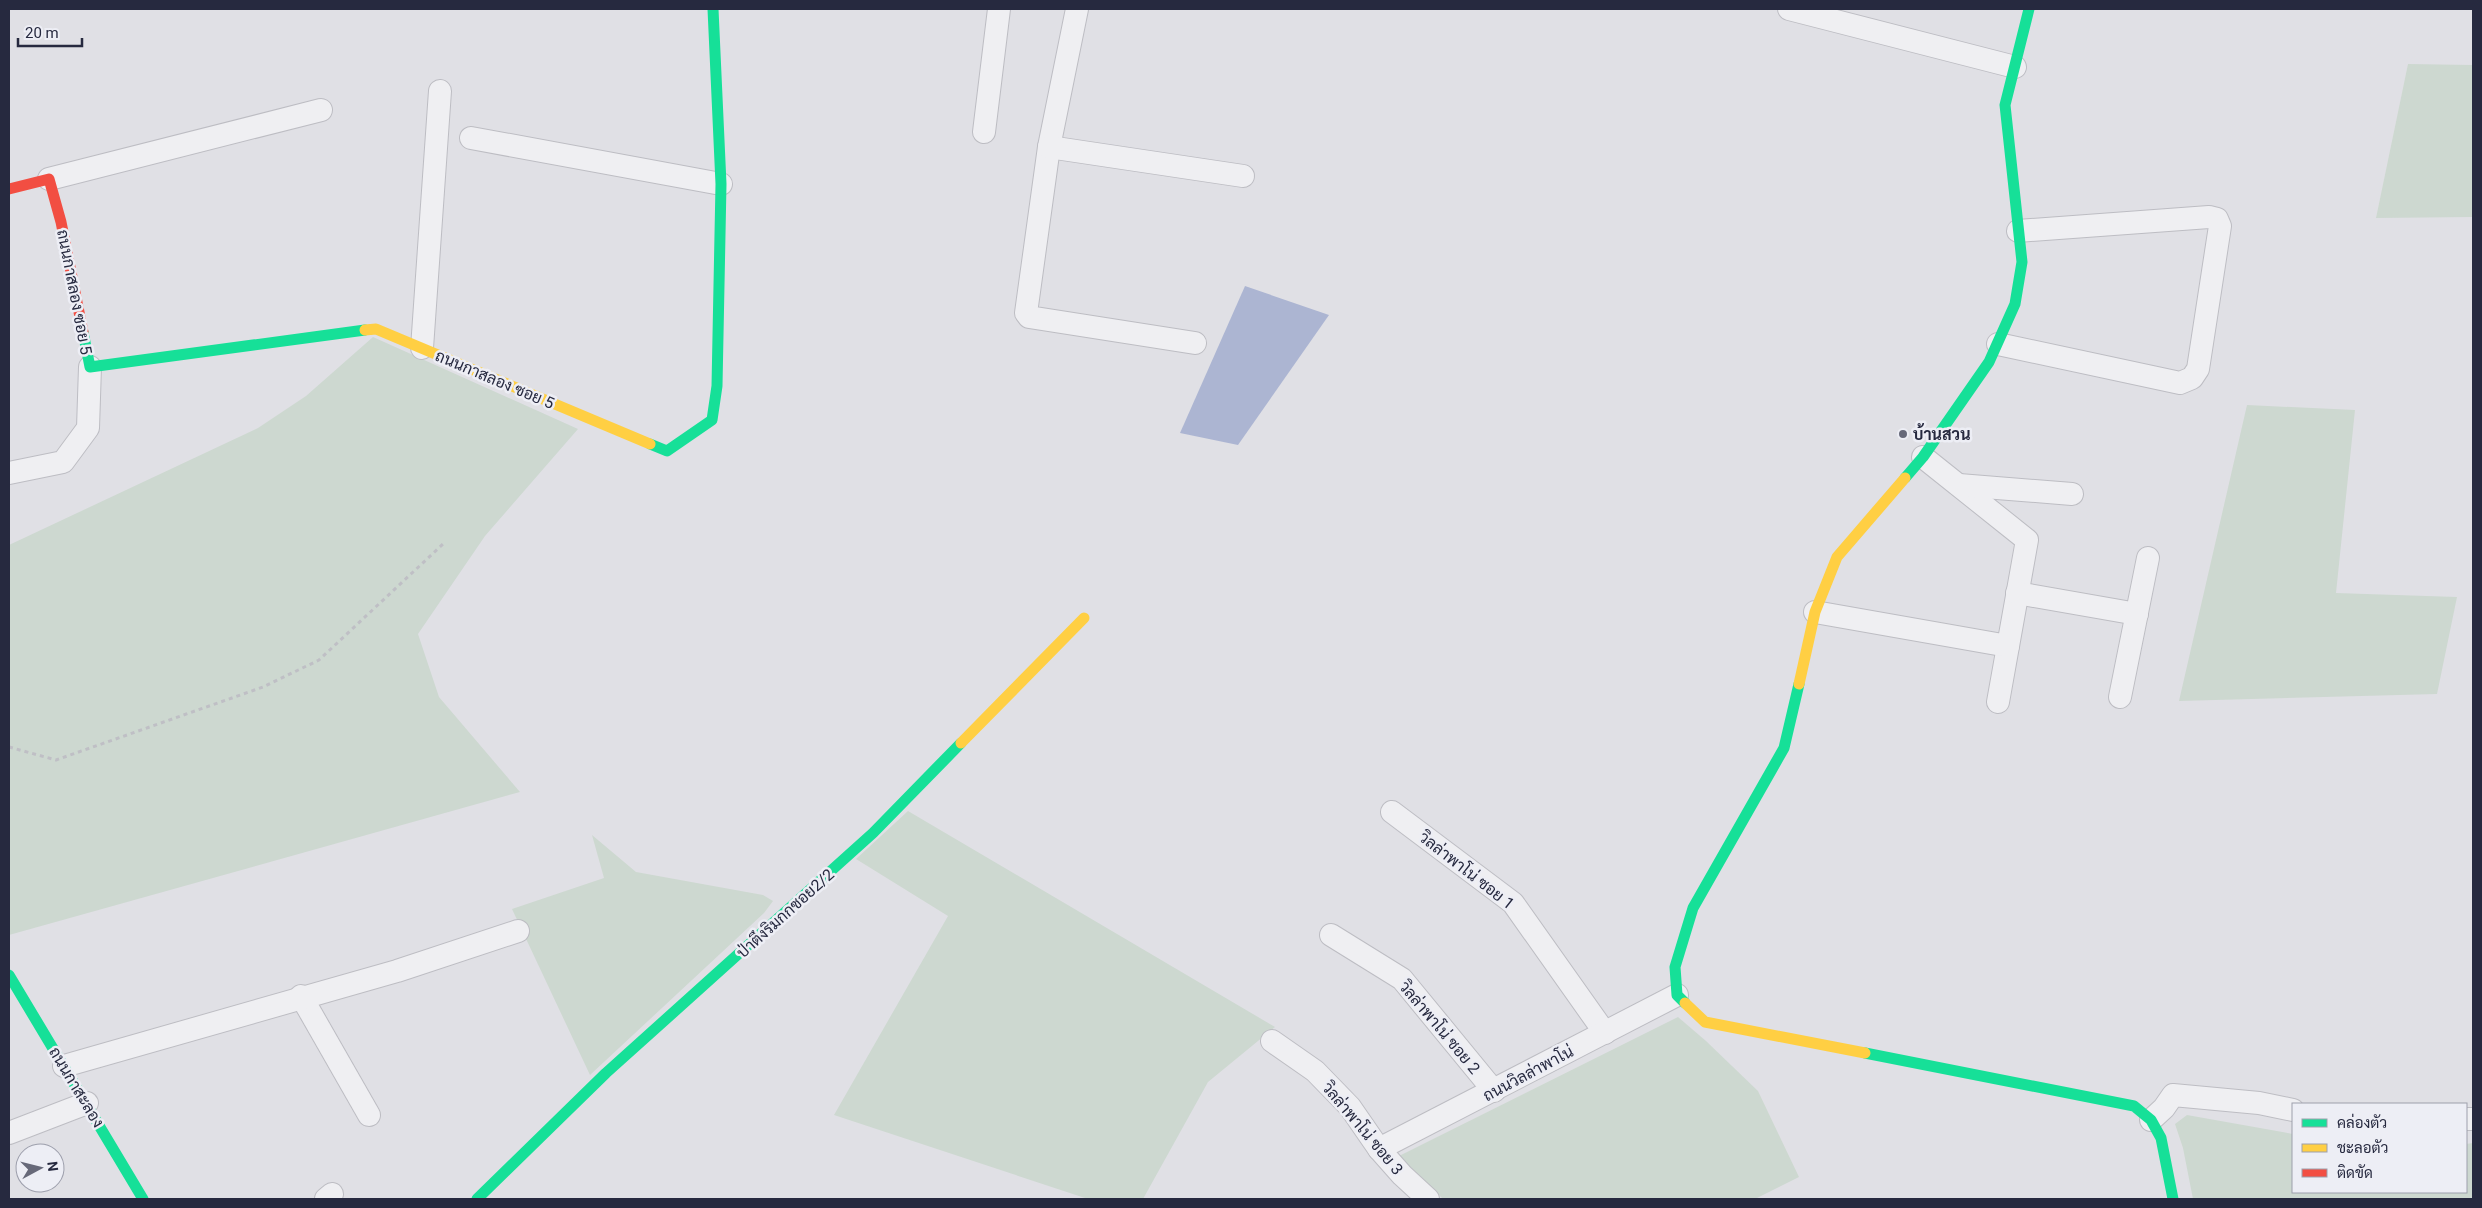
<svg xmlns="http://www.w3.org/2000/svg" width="2482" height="1208" viewBox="0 0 2482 1208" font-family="Roboto,Sarabun,sans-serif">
<rect width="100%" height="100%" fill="#e0e0e5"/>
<g fill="#cdd8d0">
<polygon points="2408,64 2473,65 2473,217 2376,218"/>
<polygon points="373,337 578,429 485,536 418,634 439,697 520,792 9,935 9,545 258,428 306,396"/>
<polygon points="2247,405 2355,410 2336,593 2457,597 2437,694 2179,701"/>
<polygon points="908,811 1275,1027 1208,1082 1143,1199 1088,1199 834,1115 948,916 856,859"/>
<polygon points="592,835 636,872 763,895 773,901 764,913 590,1075 512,909 604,878"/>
<polygon points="1678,1017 1706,1041 1758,1091 1799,1177 1755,1199 1443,1199 1399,1156"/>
<polygon points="2187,1115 2293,1134 2293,1192 2466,1192 2466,1144 2473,1143 2473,1199 2193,1199 2183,1148 2175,1124"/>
</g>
<polygon fill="#acb5d2" points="1245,286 1329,315 1238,445 1180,433"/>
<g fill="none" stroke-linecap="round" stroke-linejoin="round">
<defs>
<g id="street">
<polyline points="1077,9 1049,147 1026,313 1029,317 1195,343"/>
<polyline points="1789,9 2015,67"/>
<polyline points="984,132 999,9"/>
<polyline points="471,138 721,184"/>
<polyline points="1049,147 1243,176"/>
<polyline points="49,179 321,110"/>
<polyline points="1998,344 2180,383 2192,378 2198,369 2220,226 2217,219 2209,217 2018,231"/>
<polyline points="422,348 440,91"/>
<polyline points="1923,457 2027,540 1998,702"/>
<polyline points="9,473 63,462 88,428 90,367"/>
<polyline points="1959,485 2072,494"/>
<polyline points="2017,593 2137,614"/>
<polyline points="1815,612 2008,646"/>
<polyline points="2120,697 2148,558"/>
<polyline points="1392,812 1513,903 1605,1033"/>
<polyline points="1331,935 1402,979 1494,1091"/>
<polyline points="301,996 369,1115"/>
<polyline points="1272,1041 1315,1071 1350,1107 1379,1149 1402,1175 1428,1199"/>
<polyline points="64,1066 397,971 518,931"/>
<polyline points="2466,1119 2473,1119"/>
<polyline points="2151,1120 2164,1108 2173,1095 2259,1103 2293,1110"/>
<polyline points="9,1133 87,1103"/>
<polyline points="1379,1149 1677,995"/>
<polyline points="326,1199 332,1194"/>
</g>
</defs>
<use href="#street" stroke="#bdbdc3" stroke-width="24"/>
<polyline stroke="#bfbfc5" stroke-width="3" stroke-dasharray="4 4" stroke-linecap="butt" points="9,747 56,760 263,687 319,660 443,544"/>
<use href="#street" stroke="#efeff2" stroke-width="22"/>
<g stroke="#16e098" stroke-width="11">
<polyline points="83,332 90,367 365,330"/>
<polyline points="650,444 667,451 712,420 717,386 721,184 713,9"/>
<polyline points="1905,478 1923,457 1989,362 2015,304 2022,262 2005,105 2029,9"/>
<polyline points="9,975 143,1199"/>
<polyline points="1685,1003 1677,995 1675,967 1693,908 1784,748 1799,684"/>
<polyline points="1865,1053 2134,1106 2151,1120 2161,1138 2173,1199"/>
<polyline points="477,1199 606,1073 873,833 961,743"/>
</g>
<g stroke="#ffcf43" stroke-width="11">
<polyline points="365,330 376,329 650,444"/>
<polyline points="1799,684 1815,612 1837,557 1905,478"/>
<polyline points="961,743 1084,618"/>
<polyline points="1685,1003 1705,1022 1865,1053"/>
</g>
<polyline stroke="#f24e42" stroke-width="11" points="9,189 49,179 61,222 83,332"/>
</g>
<circle fill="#676979" stroke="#edeef5" stroke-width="2" cx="1903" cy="434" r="5"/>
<g text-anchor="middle" stroke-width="5" stroke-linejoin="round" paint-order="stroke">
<g font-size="16" fill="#26293f" stroke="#edeef5">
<text transform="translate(75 292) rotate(79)" y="6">ถนนกาสลอง ซอย 5</text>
<text transform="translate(495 379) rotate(23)" y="6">ถนนกาสลอง ซอย 5</text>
<text transform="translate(1467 870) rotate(38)" y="6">วิลล่าพาโน่ ซอย 1</text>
<text transform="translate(785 913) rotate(-42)" y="6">ป่าตึงริมกกซอย2/2</text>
<text transform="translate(1440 1027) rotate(50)" y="6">วิลล่าพาโน่ ซอย 2</text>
<text transform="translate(1528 1073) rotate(-28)" y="6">ถนนวิลล่าพาโน่</text>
<text transform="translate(77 1087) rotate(59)" y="6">ถนนกาสะลอง</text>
<text transform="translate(1363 1128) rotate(50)" y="6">วิลล่าพาโน่ ซอย 3</text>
</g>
<g font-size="16" font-weight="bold" fill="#26293f" stroke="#edeef5" text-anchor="start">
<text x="1913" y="440">บ้านสวน</text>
</g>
</g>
<rect width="2482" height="1208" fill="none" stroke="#26293f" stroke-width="20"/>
<rect x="2292" y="1103" width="175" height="90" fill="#edeef5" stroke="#9d9fac"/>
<rect x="2302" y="1119" width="25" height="8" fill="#16e098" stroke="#9d9fac"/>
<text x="2337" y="1128" font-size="15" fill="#26293f">คล่องตัว</text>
<rect x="2302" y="1144" width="25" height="8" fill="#ffcf43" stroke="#9d9fac"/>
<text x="2337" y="1153" font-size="15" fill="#26293f">ชะลอตัว</text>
<rect x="2302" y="1169" width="25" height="8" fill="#f24e42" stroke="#9d9fac"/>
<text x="2337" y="1178" font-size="15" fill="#26293f">ติดขัด</text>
<g transform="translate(40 1168) rotate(83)"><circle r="24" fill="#edeef5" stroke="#9d9fac"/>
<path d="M0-4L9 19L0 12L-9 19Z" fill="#676979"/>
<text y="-8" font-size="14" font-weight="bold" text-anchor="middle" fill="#26293f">N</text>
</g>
<path d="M18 38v8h64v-8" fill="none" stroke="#26293f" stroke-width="2.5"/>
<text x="25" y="38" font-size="15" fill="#26293f" stroke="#edeef5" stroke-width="4" paint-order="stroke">20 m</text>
</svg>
